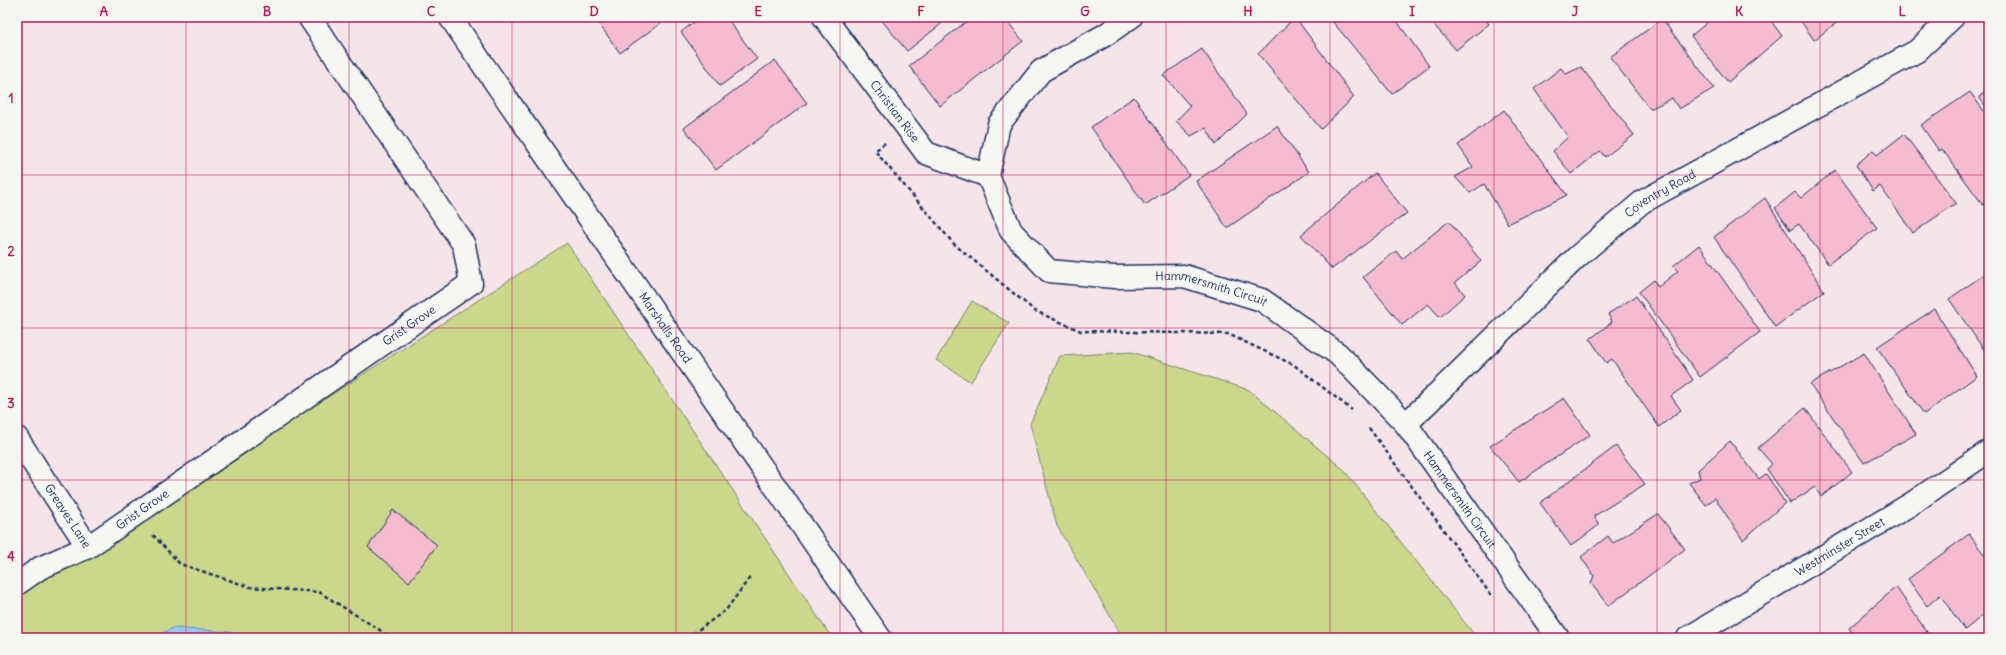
<svg xmlns="http://www.w3.org/2000/svg" width="2006" height="655" viewBox="0 0 2006 655" font-family="Delius,sans-serif">
<rect width="100%" height="100%" fill="#f6e5e8"/>
<filter id="ink" filterUnits="userSpaceOnUse"><feTurbulence type="fractalNoise" baseFrequency=".025" numOctaves="2"/><feDisplacementMap in="SourceGraphic" scale="8" xChannelSelector="R" yChannelSelector="G"/><feConvolveMatrix kernelMatrix="1 2 1 2 8 2 1 2 1" color-interpolation-filters="sRGB"/></filter>
<g filter="url(#ink)">
<g fill="#cbd88b" stroke="#738474">
<polygon points="567,243 832,638 17,638 17,597"/>
<polygon points="972,301 1009,323 971,382 936,360"/>
<polygon points="1132,352 1249,390 1343,469 1477,638 1123,638 1057,526 1030,424 1060,356"/>
</g>
<polygon fill="#94c9f2" stroke="#648bb7" points="173,628 230,632 244,638 159,638 160,634"/>
<g fill="#f5bccf" stroke="#1b2f5e">
<polygon points="594,17 669,17 620,53"/>
<polygon points="701,17 726,17 757,59 720,86 681,32"/>
<polygon points="879,17 950,17 907,51"/>
<polygon points="972,17 1004,17 1023,41 940,106 909,66"/>
<polygon points="1295,17 1354,97 1321,129 1258,54"/>
<polygon points="1340,17 1394,17 1429,66 1392,94 1333,22"/>
<polygon points="1427,17 1484,17 1489,24 1456,50"/>
<polygon points="1705,17 1768,17 1782,36 1728,82 1691,36 1709,21"/>
<polygon points="1798,17 1844,17 1814,40"/>
<polygon points="1662,19 1714,88 1679,109 1672,98 1650,109 1610,57"/>
<polygon points="1202,49 1247,114 1216,145 1206,128 1191,136 1176,121 1190,106 1163,75"/>
<polygon points="775,60 807,103 716,170 684,128"/>
<polygon points="1581,67 1634,135 1605,157 1600,151 1571,174 1553,151 1568,137 1534,89 1561,68 1566,74"/>
<polygon points="1989,88 1989,111 1979,97"/>
<polygon points="1970,92 1989,118 1989,201 1983,205 1942,149 1939,151 1921,125"/>
<polygon points="1134,97 1189,175 1145,205 1091,127"/>
<polygon points="1504,110 1567,195 1508,224 1484,184 1470,193 1455,177 1473,167 1458,145"/>
<polygon points="1277,126 1309,172 1227,228 1196,181"/>
<polygon points="1904,134 1956,203 1913,233 1880,186 1873,191 1856,165 1873,150 1877,155"/>
<polygon points="1835,170 1877,228 1828,264 1799,224 1790,230 1775,208 1795,192 1801,198"/>
<polygon points="1375,173 1407,213 1332,269 1301,235"/>
<polygon points="1765,198 1824,291 1775,327 1714,237"/>
<polygon points="1449,221 1481,261 1455,283 1465,295 1440,317 1428,304 1402,325 1363,277 1396,251 1402,259"/>
<polygon points="1699,245 1760,332 1700,377 1639,292 1654,280 1658,287 1678,271 1673,266"/>
<polygon points="1989,271 1989,357 1949,299"/>
<polygon points="1636,296 1693,380 1671,396 1681,410 1659,427 1612,359 1606,363 1590,339 1612,322 1608,314"/>
<polygon points="1934,309 1977,376 1924,414 1877,347"/>
<polygon points="1864,353 1916,434 1864,463 1810,384"/>
<polygon points="1564,398 1590,435 1519,482 1490,446"/>
<polygon points="1805,408 1852,472 1821,497 1815,487 1790,503 1767,469 1772,464 1758,448"/>
<polygon points="1730,441 1759,479 1766,474 1785,503 1743,540 1715,498 1706,505 1689,483 1700,478 1698,470"/>
<polygon points="1616,446 1645,484 1594,516 1599,525 1571,546 1540,503"/>
<polygon points="393,510 437,545 409,582 368,547"/>
<polygon points="1658,514 1685,549 1608,606 1591,583 1594,576 1581,557 1608,536 1613,543"/>
<polygon points="1969,534 1989,561 1989,610 1965,630 1940,595 1927,606 1908,579"/>
<polygon points="1896,587 1931,638 1856,638 1849,628"/>
</g>
<g fill="none" stroke-linecap="round" stroke-linejoin="round">
<defs>
<g id="street">
<path id="s1" d="M824,17l102,136 62,23"/>
<path id="s2" d="M1131,17l-26,18 -64,36 -42,53 -11,52 23,55 38,40 65,6 70,-1 78,24 76,54 68,70 152,214"/>
<path id="s3" d="M1406,424l171,-167 65,-55 275,-151 36,-34"/>
<path id="s4" d="M17,438l71,109 -48,21 -23,16"/>
<path id="s5" d="M88,547l383,-264 -7,-38 -155,-228"/>
<path id="s6" d="M1688,638l223,-134 78,-53"/>
</g>
<g id="secondary">
<path id="s7" d="M450,17l430,621"/>
</g>
</defs>
<use href="#street" stroke="#1b2f5e" stroke-width="25"/>
<use href="#secondary" stroke="#1b2f5e" stroke-width="25"/>
<g stroke="#1b2f5e" stroke-width="2.5" stroke-dasharray="4 3" stroke-linecap="butt">
<polyline points="885,143 875,151 954,244 1035,311 1081,331 1228,334 1294,365 1352,410"/>
<polyline points="1369,428 1491,595"/>
<polyline points="153,535 180,564 250,587 319,592 383,632 388,638"/>
<polyline points="687,638 726,610 751,576"/>
</g>
<use href="#street" stroke="#f6f6f2" stroke-width="22"/>
<use href="#secondary" stroke="#f6f6f2" stroke-width="22"/>
</g>
</g>
<path fill="none" stroke="#c2185b" stroke-width="1" stroke-opacity="0.55" d="M186,17v621M349,17v621M512,17v621M676,17v621M840,17v621M1003,17v621M1166,17v621M1330,17v621M1494,17v621M1657,17v621M1820,17v621M17,175h1972M17,328h1972M17,480h1972"/>
<g text-anchor="middle" stroke-width="3" stroke-linejoin="round" paint-order="stroke">
<g font-size="12" fill="#1b2f5e" stroke="#f6f6f2">
<text dy="4" stroke="none"><textPath href="#s1" startOffset="118">Christian Rise</textPath></text>
<text dy="4" stroke="none"><textPath href="#s3" startOffset="344">Coventry Road</textPath></text>
<text dy="4" stroke="none"><textPath href="#s2" startOffset="505">Hammersmith Circuit</textPath></text>
<text dy="4" stroke="none"><textPath href="#s5" startOffset="390">Grist Grove</textPath></text>
<text dy="4" stroke="none"><textPath href="#s7" startOffset="378">Marshalls Road</textPath></text>
<text dy="4" stroke="none"><textPath href="#s2" startOffset="841">Hammersmith Circuit</textPath></text>
<text dy="4" stroke="none"><textPath href="#s5" startOffset="66">Grist Grove</textPath></text>
<text dy="4" stroke="none"><textPath href="#s4" startOffset="93">Greaves Lane</textPath></text>
<text dy="4" stroke="none"><textPath href="#s6" startOffset="177">Westminster Street</textPath></text>
</g>
</g>
<rect width="2006" height="655" fill="none" stroke="#f6f6f2" stroke-width="44"/>
<rect x="22" y="22" width="1962" height="611" fill="none" stroke="#c2185b" stroke-width="1.5"/>
<g font-size="13" text-anchor="middle" font-weight="bold" fill="#c2185b">
<text x="104" y="16">A</text>
<text x="267" y="16">B</text>
<text x="431" y="16">C</text>
<text x="594" y="16">D</text>
<text x="758" y="16">E</text>
<text x="921" y="16">F</text>
<text x="1085" y="16">G</text>
<text x="1248" y="16">H</text>
<text x="1412" y="16">I</text>
<text x="1575" y="16">J</text>
<text x="1739" y="16">K</text>
<text x="1902" y="16">L</text>
<text x="11" y="103">1</text>
<text x="11" y="256">2</text>
<text x="11" y="408">3</text>
<text x="11" y="561">4</text>
</g>
</svg>
